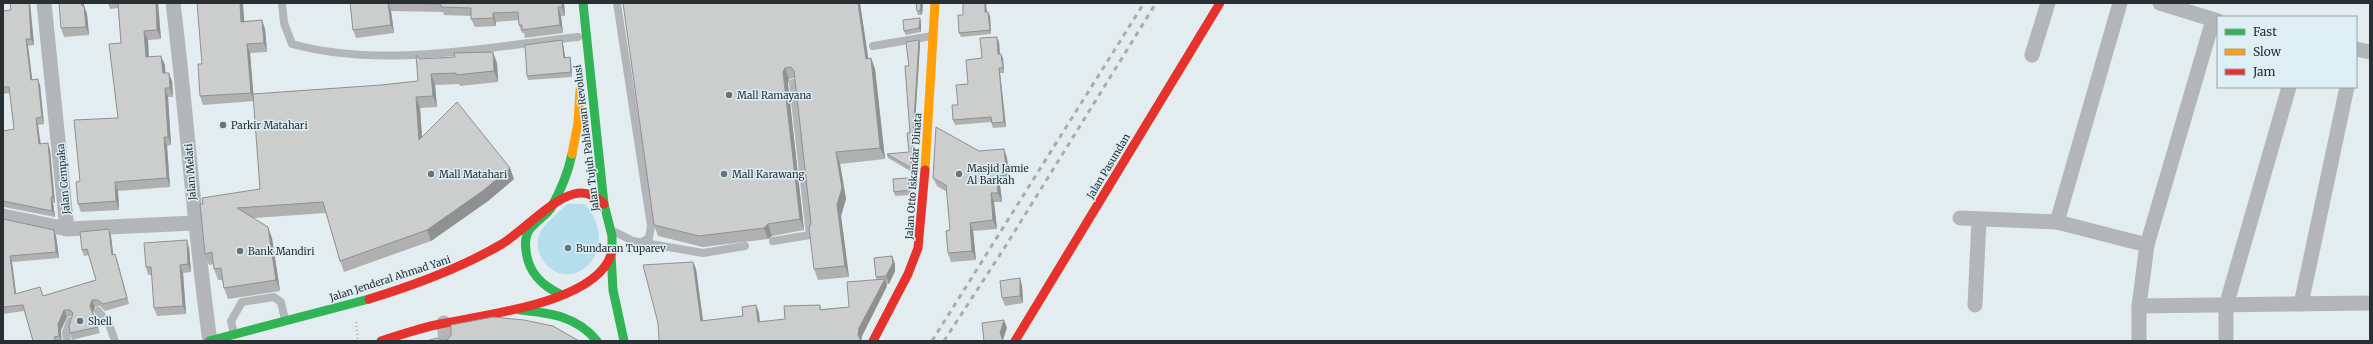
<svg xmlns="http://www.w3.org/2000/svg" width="2373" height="344" viewBox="0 0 2373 344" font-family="Merriweather,serif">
<rect width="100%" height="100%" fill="#e3ecef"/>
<path fill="#b5deed" d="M567,204h18c42,51 -22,98 -45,51 -3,-7 -3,-18 1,-24 6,-10 18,-18 26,-27z"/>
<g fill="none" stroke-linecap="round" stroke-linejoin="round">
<polyline stroke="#b2b6b7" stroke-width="2.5" stroke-dasharray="1 3" stroke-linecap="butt" points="356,322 358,341"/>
<g stroke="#b3b6b8" stroke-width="8">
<path d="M282,3l2,20 8,21c91,25 194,3 286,-7"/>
<polyline points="617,3 651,226 649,238 642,242"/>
<polyline points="873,46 932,36"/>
<polyline points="613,231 633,241 703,253 745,246"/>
<polyline points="773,241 810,235 793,83"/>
<polyline points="98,311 109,324 115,341"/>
<polyline points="234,334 231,321 242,302 274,297 281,302 285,320"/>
<polyline points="67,341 66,332 70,321"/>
</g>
<g stroke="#b3b6b8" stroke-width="15">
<polyline points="44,3 67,229"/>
<path d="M173,3c14,113 21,226 37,338"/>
<polyline points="2120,3 2057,222 2147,245"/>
<polyline points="2160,3 2218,21"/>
<polyline points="2356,49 2370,52"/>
<polyline points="2032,55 2048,3"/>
<polyline points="3,216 67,229 194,223"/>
<polyline points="1960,218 2057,222"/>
<polyline points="2301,304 2347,87"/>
<polyline points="1975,305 1979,220"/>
<polyline points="2139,306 2370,303"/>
<polyline points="444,323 446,341"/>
<polyline points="2139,341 2139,306 2147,245 2213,20"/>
<polyline points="2226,341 2226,306 2289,87"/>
</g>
<g stroke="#30b455" stroke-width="9">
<polyline points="583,3 604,204 612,236 612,251"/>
<polyline points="611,255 613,290 624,341"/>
<path d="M562,295c-20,-9 -34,-22 -36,-45 -1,-6 -1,-12 2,-18 5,-9 17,-15 23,-24 10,-18 17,-34 21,-54"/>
<path d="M520,310c30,3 57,6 77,31"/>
<polyline points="209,341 369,299"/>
</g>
<g stroke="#ff9f0a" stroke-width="9">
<polyline points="572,154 578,123 580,90"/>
<polyline points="925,170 935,3"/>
</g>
<g stroke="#e5322d" stroke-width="9">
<path d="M369,299c46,-14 92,-31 133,-55 22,-14 49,-44 72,-50 12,-3 21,1 30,10"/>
<path d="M381,341c19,-6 39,-13 59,-17 42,-9 161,-21 172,-73"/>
<polyline points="873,341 908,274 918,248 925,170"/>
<polyline points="1015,341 1220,3"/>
</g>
<g stroke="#a8acae" stroke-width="3" stroke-dasharray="5 5" stroke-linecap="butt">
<polyline points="932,341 1144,3"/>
<polyline points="944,341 1005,247 1156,3"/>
</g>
</g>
<g fill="#afb1b0">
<polygon points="30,3 34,45 28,46 32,79 40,85 44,124 38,125 41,144 48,143 50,150 55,203 53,203 55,217 4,207 3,208 3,131 14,129 10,93 3,94 3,11 11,10"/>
<polygon points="108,3 164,3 158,4 161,39 148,40 149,57 165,65 165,73 172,81 173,97 168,97 171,145 167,146 170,187 118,191 119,210 81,212 78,204 80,181 118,118 121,43 118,8 110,9"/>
<polygon points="350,3 564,3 565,16 561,16 563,33 525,38 524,33 522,33 519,25 519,20 496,22 496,26 475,27 471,19 471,16 444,15 443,12 391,11 394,33 356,38 353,30"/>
<polygon points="623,3 860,3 868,58 871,58 875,69 885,159 840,164 846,199 841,216 849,277 818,280 814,269 811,223 795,78 789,79 788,84 804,230 772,236 768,239 703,247 658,236 654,225"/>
<polygon points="916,3 923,3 922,15 918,15 917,11"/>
<polygon points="963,3 986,3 987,12 990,16 991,34 961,37 959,33 963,15"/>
<polygon points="84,6 87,14 89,35 64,37 61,28"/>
<polygon points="262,20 265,29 267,52 250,53 253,94 381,85 418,81 420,59 497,63 498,82 460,86 459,84 435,85 437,107 420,108 422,137 514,179 488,201 431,241 344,272 340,261 326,213 253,218 272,238 280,291 228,299 224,288 222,280 218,280 214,269 214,264 209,265 205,254 203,204 260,189 254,101 203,105 200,96 202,64 244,21"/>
<polygon points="921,22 921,32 906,35 904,31"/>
<polygon points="562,40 563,44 565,57 571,61 572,77 528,80 527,76"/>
<polygon points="919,40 920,44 912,172 888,158 887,154 909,152 910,133 909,66"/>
<polygon points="999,42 1000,54 1003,58 1004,73 1000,73 1006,127 993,128 991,122 955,125 953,120 958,105 982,58"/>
<polygon points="1004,149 1007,158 1010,184 1000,185 1002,202 994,202 997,229 973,231 976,260 951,262 948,253 950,230 947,192 937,186 933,178 979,151"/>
<polygon points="909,182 911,195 895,196 894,192"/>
<polygon points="3,219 56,236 59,258 12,262 16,294 43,296 96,280 89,255 84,256 82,250 109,229 111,236 113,254 117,260 129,304 105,311 100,306 95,307 93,312 100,333 72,340 70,333 72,316 67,317 61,330 62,341 33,341 24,311 3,314"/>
<polygon points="189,248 191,272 183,273 186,314 157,316 154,308 152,275 148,275 146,267"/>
<polygon points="892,256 895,264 895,271 889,284 887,284 887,286 862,336 861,341 658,323 693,262 696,269 703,321 743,316 756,305 759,313 760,322 785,319 820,305 821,309 849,307 877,280 876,277"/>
<polygon points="1020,278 1022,286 1023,303 1005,306 1002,298"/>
</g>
<g fill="#8f9090">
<polygon points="29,3 30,3 34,45 31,39"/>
<polygon points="82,3 84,3 84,6 87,14 89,35 86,27"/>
<polygon points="156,3 158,3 161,39 157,30"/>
<polygon points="240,3 243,3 245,30 241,22"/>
<polygon points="388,3 391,11 394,33 391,25"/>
<polygon points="562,3 564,3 565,16 562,7"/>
<polygon points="858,3 860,3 870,70 866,59"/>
<polygon points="921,3 923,3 922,15 920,11"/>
<polygon points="985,3 986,3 987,16 985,12"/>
<polygon points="558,7 561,16 563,33 560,25"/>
<polygon points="988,12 990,16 991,34 990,30"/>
<polygon points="493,13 496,22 496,26 493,18"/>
<polygon points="920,18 921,22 921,32 919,28"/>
<polygon points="262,20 265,29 267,52 264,43"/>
<polygon points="144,31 148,40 149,66 146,57"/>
<polygon points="997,37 999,42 1000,59 998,54"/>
<polygon points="26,39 28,46 33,86 31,80"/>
<polygon points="562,40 563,44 566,62 564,58"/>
<polygon points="919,40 920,44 912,172 911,168"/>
<polygon points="247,44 250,53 254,101 251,93"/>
<polygon points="493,52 497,63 498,82 494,71"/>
<polygon points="1001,54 1003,58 1004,73 1003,68"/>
<polygon points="161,56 165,65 166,82 163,73"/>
<polygon points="570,57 571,61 572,77 571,72"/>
<polygon points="871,58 875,69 885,159 880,148"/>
<polygon points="785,68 789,79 788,84 804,230 800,219 783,72"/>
<polygon points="999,68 1000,73 1006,127 1004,122"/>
<polygon points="169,73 172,81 173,97 170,88"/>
<polygon points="431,74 435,85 437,107 433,96"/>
<polygon points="38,79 40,85 44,124 42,117"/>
<polygon points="165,88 168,97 171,145 168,137"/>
<polygon points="416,97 420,108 423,151 419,140"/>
<polygon points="36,118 38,125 41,151 39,144"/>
<polygon points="164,137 167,146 170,187 167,178"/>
<polygon points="48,143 50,150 55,203 53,197"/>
<polygon points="1004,149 1007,158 1010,184 1007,175"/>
<polygon points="836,152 840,164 846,199 841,216 849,277 845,266 837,205"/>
<polygon points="510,168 514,179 488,201 431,241 427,230"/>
<polygon points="997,176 1000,185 1002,202 998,193"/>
<polygon points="908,178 909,182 911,195 909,190"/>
<polygon points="115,182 118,191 119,210 116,201"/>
<polygon points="991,193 994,202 997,229 993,220"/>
<polygon points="51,197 53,203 55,217 52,211"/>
<polygon points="970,223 973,231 976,260 972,251"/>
<polygon points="768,224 772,236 768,239 764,228"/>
<polygon points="268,227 272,238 280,291 276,280"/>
<polygon points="109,229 111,236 114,261 112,255"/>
<polygon points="54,230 56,236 59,258 56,252"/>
<polygon points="187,240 189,248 191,272 188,264"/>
<polygon points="115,254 117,260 129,304 127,298"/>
<polygon points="10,256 12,262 17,301 15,294"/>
<polygon points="892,256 895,264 895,271 889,284 886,276"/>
<polygon points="693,262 696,269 704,328 701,321"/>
<polygon points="180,265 183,273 186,314 183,306"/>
<polygon points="1020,278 1022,286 1023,303 1020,296"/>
<polygon points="885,279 887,286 862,336 861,341 858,335 859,328"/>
<polygon points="92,300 95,307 93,312 100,333 90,306"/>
<polygon points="756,305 759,313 760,329 758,322"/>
<polygon points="64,310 67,317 61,330 61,341 59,336 58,324"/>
<polygon points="1004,320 1007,328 1003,340 1000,333"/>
</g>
<g fill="#cccecd" stroke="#8f9090">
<polygon points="10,3 29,3 31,39 26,39 31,80 38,79 42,117 36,118 39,144 48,143 53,197 51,197 52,211 3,201 3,131 14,129 9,87 3,87 3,11 11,10"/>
<polygon points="59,3 82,3 82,6 84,6 86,27 61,28"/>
<polygon points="118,3 156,3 157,30 144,31 146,57 161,56 163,73 169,73 170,88 165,88 168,137 164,137 167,178 115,182 116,201 78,204 76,182 80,181 74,120 118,118 109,44 121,43"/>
<polygon points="197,3 240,3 241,22 262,20 264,43 247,44 251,93 200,96 198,64 202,64"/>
<polygon points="350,3 388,3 391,25 353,30"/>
<polygon points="392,3 562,3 562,7 558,7 560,25 522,30 522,25 519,25 518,12 493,13 493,18 471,19 471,8 441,7 441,4"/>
<polygon points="623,3 858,3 866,59 871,58 880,148 836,152 842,188 837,205 845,266 814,269 809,228 811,223 794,71 791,67 785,68 783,72 800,219 768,224 764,228 699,236 654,225"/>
<polygon points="916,3 921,3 920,11 917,11"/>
<polygon points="963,3 985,3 985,12 988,12 990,30 959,33 958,15 963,15"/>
<polygon points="920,18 919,28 904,31 903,20"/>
<polygon points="997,37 998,54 1001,54 1003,68 999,68 1004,122 992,123 991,117 953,120 952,105 958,105 956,85 968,84 966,60 982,58 980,38"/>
<polygon points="562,40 564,58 570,57 571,72 527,76 525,45"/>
<polygon points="919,40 911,168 887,154 909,152 907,133 910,133 905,66 909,66 906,42"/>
<polygon points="493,52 494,71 456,75 456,73 431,74 433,96 416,97 419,140 457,102 510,168 484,190 427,230 340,261 323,202 237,208 268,227 276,280 224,288 221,268 214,269 212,252 205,254 200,204 203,204 202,198 260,189 253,94 381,85 418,81 416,55 420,59 455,57 454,53"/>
<polygon points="936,127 979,151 1004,149 1007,175 997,176 998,193 991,193 993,220 970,223 972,251 948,253 946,231 950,230 946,185 933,178"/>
<polygon points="908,178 909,190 894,192 893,179"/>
<polygon points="3,219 54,230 56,252 10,256 15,294 40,287 43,296 96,280 87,249 82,250 80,232 109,229 112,255 115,254 127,298 103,304 98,300 92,300 90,306 98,327 70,333 69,326 73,313 70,310 64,310 58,324 59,336 54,337 56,341 33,341 23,305 3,307"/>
<polygon points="187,240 188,264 180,265 183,306 154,308 151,267 146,267 144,243"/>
<polygon points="892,256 893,263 886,276 876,277 874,258"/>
<polygon points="693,262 701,321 743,316 742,307 756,305 758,322 785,319 784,306 820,305 820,310 849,307 847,282 885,279 859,328 858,335 861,341 659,341 658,323 643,265"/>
<polygon points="1020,278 1020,296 1002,298 1000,281"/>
<polygon points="493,317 524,320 553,326 579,341 426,341 437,338 443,341 448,339 451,335 451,325"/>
<polygon points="1004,320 1000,333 1003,341 984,341 982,323"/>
</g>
<g fill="#6a7275" stroke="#ddeff5" stroke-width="1.5">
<circle cx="729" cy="95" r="4"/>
<circle cx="223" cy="125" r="4"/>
<circle cx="431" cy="174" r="4"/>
<circle cx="724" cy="174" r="4"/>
<circle cx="959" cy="174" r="4"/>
<circle cx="568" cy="248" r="4"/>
<circle cx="240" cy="251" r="4"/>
<circle cx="80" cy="321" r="4"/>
</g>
<g text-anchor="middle" stroke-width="3" stroke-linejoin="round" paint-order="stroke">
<g font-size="10" fill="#293033" stroke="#ddeff5" text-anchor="start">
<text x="737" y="99">Mall Ramayana</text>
<text x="231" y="129">Parkir Matahari</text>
<text x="967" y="172">Masjid Jamie<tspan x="967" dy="12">Al Barkah</tspan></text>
<text x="439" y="178">Mall Matahari</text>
<text x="732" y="178">Mall Karawang</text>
<text x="576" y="252">Bundaran Tuparev</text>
<text x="248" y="255">Bank Mandiri</text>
<text x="88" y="325">Shell</text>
</g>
<g font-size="10" fill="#293033" stroke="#ddeff5">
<text transform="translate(586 138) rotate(-97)" y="4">Jalan Tujuh Pahlawan Revolusi</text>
<text transform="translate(1108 166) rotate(-59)" y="4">Jalan Pasundan</text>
<text transform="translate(190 172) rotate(-94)" y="4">Jalan Melati</text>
<text transform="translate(913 176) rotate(-86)" y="4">Jalan Otto Iskandar Dinata</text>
<text transform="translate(63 179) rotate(-95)" y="4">Jalan Cempaka</text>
<text transform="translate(390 278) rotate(-18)" y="4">Jalan Jenderal Ahmad Yani</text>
</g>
</g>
<rect width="2373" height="344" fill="none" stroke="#293033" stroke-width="8"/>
<rect x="2217" y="16" width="140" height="72" fill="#ddeff5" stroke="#95a3a7"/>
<rect x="2225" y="29" width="20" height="6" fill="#30b455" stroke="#95a3a7"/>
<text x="2253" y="36" font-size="12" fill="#293033">Fast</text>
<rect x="2225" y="49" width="20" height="6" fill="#ff9f0a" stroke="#95a3a7"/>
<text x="2253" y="56" font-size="12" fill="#293033">Slow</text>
<rect x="2225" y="69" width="20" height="6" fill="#e5322d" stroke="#95a3a7"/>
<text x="2253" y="76" font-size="12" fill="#293033">Jam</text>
</svg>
